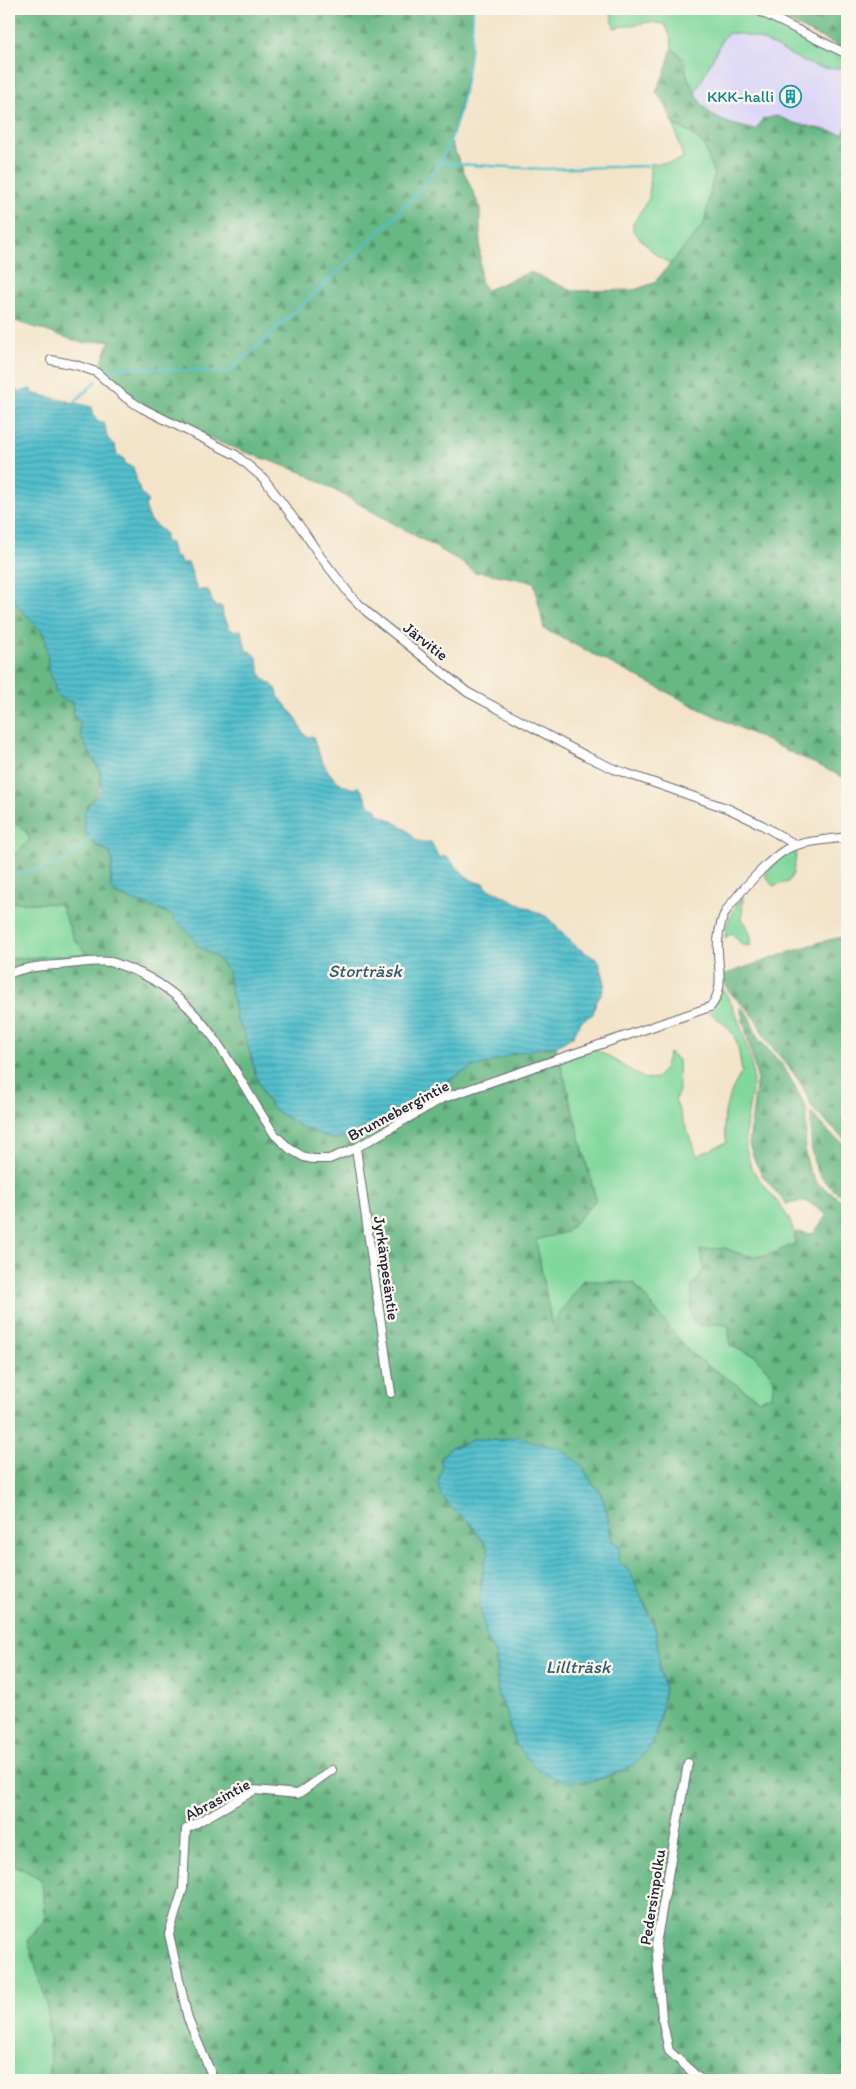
<svg xmlns="http://www.w3.org/2000/svg" width="856" height="2089" viewBox="0 0 856 2089" font-family="Itim,sans-serif">
<defs>
<pattern id="forest-firs" width="22" height="20" patternUnits="userSpaceOnUse" patternTransform="scale(1.25)"><rect width="22" height="20" fill="#68b884"/><path d="M5 1l3.5 6h-7zM16 11l3.5 6h-7z" fill="#55956d"/></pattern>
<pattern id="water-rules" width="6" height="5" patternUnits="userSpaceOnUse" patternTransform="scale(1.25)"><rect width="6" height="5" fill="#53bfcc"/><path d="M0 2.5h6" fill="none" stroke="#449ba7"/></pattern>
</defs>
<rect width="100%" height="100%" fill="#fbf7ec"/>
<filter id="ink" filterUnits="userSpaceOnUse"><feTurbulence type="fractalNoise" baseFrequency=".02" numOctaves="2"/><feDisplacementMap in="SourceGraphic" scale="10" xChannelSelector="R" yChannelSelector="G"/><feConvolveMatrix kernelMatrix="1 2 1 2 8 2 1 2 1" color-interpolation-filters="sRGB"/></filter>
<filter id="wash" filterUnits="userSpaceOnUse"><feTurbulence type="fractalNoise" baseFrequency=".0096" numOctaves="4" result="noise"/><feDisplacementMap in="SourceGraphic" scale="20" xChannelSelector="R" yChannelSelector="G"/><feGaussianBlur stdDeviation="1.12" result="paint"/><feColorMatrix in="noise" values="0 0 0 0 0 0 0 0 0 0 0 0 0 0 0 0 0 1.4 0 .05"/><feComposite in="paint" operator="in"/></filter>
<g filter="url(#wash)">
<rect width="100%" height="100%" fill="#f3e4c9"/>
<polygon fill="#dbd6f7" points="729,33 746,33 774,44 811,64 826,69 847,67 847,126 843,134 794,123 777,116 756,130 726,123 706,111 695,93 723,38"/>
<g fill="#81d89d" stroke="#527d6c">
<path d="M610,9h137l100,47v11c-7,0 -16,3 -23,1 -35,-7 -54,-34 -95,-35l-6,5 -28,55 -8,-18 -2,-15 -13,-12 -1,-10 -6,-14 -16,-2 -35,6z"/>
<polygon points="674,125 688,131 704,145 714,174 704,224 670,264 656,255 633,231 633,224 649,198 650,164 674,162 683,158"/>
<polygon points="9,819 26,831 31,840 9,859"/>
<polygon points="797,849 793,874 788,882 773,886 765,875 779,859"/>
<path d="M743,896l-1,22 9,18 -1,10 -8,-1 -10,-12 -7,5c1,-18 8,-28 18,-42z"/>
<polygon points="9,902 60,904 74,939 88,954 9,959"/>
<path d="M721,988c13,10 33,75 32,92 -1,23 -10,45 -7,68 2,7 3,16 7,22 14,24 43,44 42,74 -31,13 -38,17 -70,4l-21,21 -12,18 10,39 18,-3 9,3 1,20 26,10 19,23 -3,16 -13,5 -69,-47 -56,-70 -82,43 -17,-87 31,-7 30,-32 -38,-146 31,-9 56,34 12,-1 7,-9 5,-16 9,7 1,31 -4,9 22,56 30,-14c-8,-26 2,-49 15,-70 -6,-36 -3,-37 -33,-60l4,-4z"/>
<polygon points="12,1864 41,1879 45,1919 28,1941 47,2004 50,2060 48,2080 9,2080 9,2067 13,2058 9,2054 9,1872"/>
</g>
<g fill="url(#forest-firs)" stroke="#456d60" fill-rule="evenodd">
<path d="M9,9h464c-1,45 -10,88 -23,131l30,68v74l7,8 43,-18 43,19 61,-1 20,-7 50,-59 10,-50 -10,-29 -16,-14 -14,-6 -8,-19 -10,-14 9,-20 7,-24c16,15 9,13 16,30 17,39 28,43 68,52l7,-11 14,-3 17,7 49,11 4,-8v653l-149,-71 -154,-79 -10,-47 -53,-10 -6,1 -13,-11 -158,-89 -89,-32 -64,-31 -22,-14 -30,-26 11,-30 -27,3 -74,-24z"/>
<polygon points="792,9 847,9 847,50 785,20"/>
<path d="M9,593l14,19 18,18 5,10 3,32 5,9 1,10 6,8 11,3 2,14 6,4c1,6 0,15 3,20 14,28 30,38 4,66l8,39 13,6 5,8c-2,11 -5,26 2,35l54,19 26,26 1,6 22,13 10,13 8,47 7,13 8,24 4,18 9,23 9,13 27,17 33,13 23,-5 33,-17 37,-27 13,-4 33,-19c7,-1 11,-3 18,-6 22,-7 43,-14 66,-14l40,153 -30,32 -30,8 16,85 31,-45 51,3 56,70 69,47 13,-5 2,-16 -18,-23 -26,-10 -1,-20c-14,-5 -22,2 -36,-3l-2,-9 1,-27 12,-18 -4,-19 25,-2 19,8 22,1 29,-13 1,-12 17,2 14,-19 -20,-14 -21,3 -23,-28 -8,-15 -6,-17 8,-67 -17,-70 5,3 5,9 8,19 26,29 23,42 -2,44 4,17 9,14 29,20v876h-799l2,-20 -3,-56 -19,-63 17,-22 -4,-40 -28,-15 -4,8v-913l78,-5 -13,-15 -14,-35 -51,-2v-43l21,-19 -4,-9 -17,-12zM519,1437l11,5 30,6 22,18 11,19 6,4 7,20 6,33 8,4 -2,15 18,26 16,31 4,13 4,41 5,16 -9,48 -36,36 -13,5 -16,4 -55,-13 -26,-38 -3,-17 -9,-18 -2,-39 -8,-15 -8,-55 4,-14v-10l5,-9 -2,-8 -9,-10 -7,-11 -20,-17 -13,-24 4,-17 -2,-7 11,-12 11,-2 12,-6 28,1z"/>
<path d="M847,936v204l-3,-1 -32,-31c-7,-26 -29,-47 -45,-67 -6,-8 -7,-17 -13,-24 -10,-14 -31,-24 -31,-42l97,-33z"/>
<path d="M811,1112c9,10 22,29 36,32v54c-40,-21 -36,-46 -36,-86z"/>
</g>
<g fill="url(#water-rules)" stroke="#3a7084">
<path d="M13,389l6,3 12,-3v4l61,14v6l4,5 1,4h7l3,15 5,7 3,1 2,11 7,3 2,6 7,2 7,25 4,4 4,6 -3,3 4,15 16,13v9l6,1 3,13 5,2 2,5h7c5,10 4,18 10,27h10l6,16 8,1 1,10 4,5 2,7 7,2 5,-1 5,19c2,2 8,5 10,7 2,2 3,15 5,19 6,10 17,9 17,21l19,23 6,14 5,4 5,-1c7,23 16,48 42,53l3,-3 5,6 5,13 8,3 2,6c5,2 27,13 30,17 9,10 8,12 23,11l8,16 6,-2c12,8 22,28 39,27l3,5 60,29 31,31 21,13 6,22 -3,10 -6,8 -3,13 -12,7 -8,15 -17,11h-10l-30,6 -35,13 -9,1 -33,19 -13,4 -37,27 -19,12 -14,5 -23,5 -33,-13 -27,-17 -9,-13 -9,-23 -4,-18 -8,-24 -7,-13 -8,-47 -10,-13 -22,-13 -1,-6 -26,-26 -54,-19 -4,-6c0,-5 2,-28 1,-30 -4,-15 -25,-8 -28,-33 -3,-20 12,-22 17,-37 5,-16 -12,-35 -19,-49 -2,-4 -1,-13 -2,-18l-6,-5 -2,-14 -11,-3 -6,-8 -1,-10 -5,-9 -3,-32 -5,-10 -18,-18 -14,-19v-201z"/>
<polygon points="519,1436 530,1442 560,1448 582,1466 593,1485 599,1489 606,1509 612,1542 620,1546 618,1561 630,1572 656,1631 660,1672 665,1688 656,1736 647,1751 635,1763 620,1772 591,1781 571,1782 553,1777 536,1768 517,1746 510,1730 507,1713 498,1695 496,1656 488,1641 479,1605 484,1562 489,1553 487,1545 478,1535 471,1524 451,1507 441,1496 438,1483 442,1466 440,1459 451,1447 462,1445 474,1439 502,1440"/>
</g>
<g fill="none" stroke-linecap="round" stroke-linejoin="round">
<g stroke="#53bfcc" stroke-width="2.5">
<polyline points="439,163 542,169 647,166"/>
<path d="M109,373l11,-6 109,5c46,-42 92,-83 136,-127 26,-25 55,-51 74,-82 24,-38 33,-110 34,-154"/>
<polyline points="75,402 96,381"/>
<path d="M9,876c37,-12 51,0 80,-37"/>
</g>
</g>
</g>
<g filter="url(#ink)">
<g fill="none" stroke-linecap="round" stroke-linejoin="round">
<defs>
<g id="minor">
<polyline points="755,9 847,54"/>
<polyline points="51,360 76,365 96,372 126,398 142,408 236,455 264,479 304,532 320,556 351,596 367,612 467,692 586,756 614,769 729,809 762,825 796,845"/>
<path d="M9,974c17,-8 40,-8 59,-10 14,-1 28,-4 42,-2 11,2 22,8 32,12 69,34 92,102 133,161l15,14 14,8 9,2h16l27,-11 85,-49 269,-92c17,-19 6,-44 8,-66 1,-10 3,-22 8,-30 11,-16 47,-57 65,-64 17,-7 38,-7 56,-10"/>
<polyline points="356,1148 391,1393"/>
<polyline points="688,1763 656,1944 662,2018 669,2051 701,2080"/>
<polyline points="214,2080 188,2019 169,1934 183,1889 186,1829 255,1790 298,1794 332,1770"/>
</g>
</defs>
<use href="#minor" stroke="#6b666d" stroke-width="10"/>
<use href="#minor" stroke="#fff" stroke-width="8"/>
</g>
</g>
<defs>
<symbol id="building-ring" viewBox="-11 -11 22 22"><circle r="9.5" fill="#fbf7ec" stroke="#0f9aa8" stroke-width="1.5"/><path d="M-4-6H4V6H1V3H-1V6H-4ZM-2.5-4.3h1.7v1.8h-1.7ZM.8-4.3h1.7v1.8H.8ZM-2.5-1h1.7V.8h-1.7ZM.8-1h1.7V.8H.8Z" fill="#0f9aa8"/></symbol>
</defs>
<g fill-rule="evenodd">
<use href="#building-ring" x="778" y="84" width="25" height="25"/>
</g>
<g text-anchor="middle" stroke-width="5" stroke-linejoin="round" paint-order="stroke">
<g font-size="16" fill="#0d838f" stroke="#fbf7ec" text-anchor="end">
<text x="774" y="102">KKK-halli</text>
</g>
<g font-size="16" fill="#22223b" stroke="#fbf7ec">
<text transform="translate(426 641) rotate(38)" y="6">Järvitie</text>
<text transform="translate(398 1110) rotate(-28)" y="6">Brunnebergintie</text>
<text transform="translate(387 1268) rotate(82)" y="6">Jyrkänpesäntie</text>
<text transform="translate(217 1799) rotate(-28)" y="6">Abrasintie</text>
<text transform="translate(652 1897) rotate(-81)" y="6">Pedersinpolku</text>
</g>
<g font-size="18" font-style="italic" fill="#33596e" stroke="#fbf7ec">
<text x="365" y="977">Storträsk</text>
<text x="578" y="1673">Lillträsk</text>
</g>
</g>
<rect width="856" height="2089" fill="none" stroke="#fbf7ec" stroke-width="30"/>
</svg>
